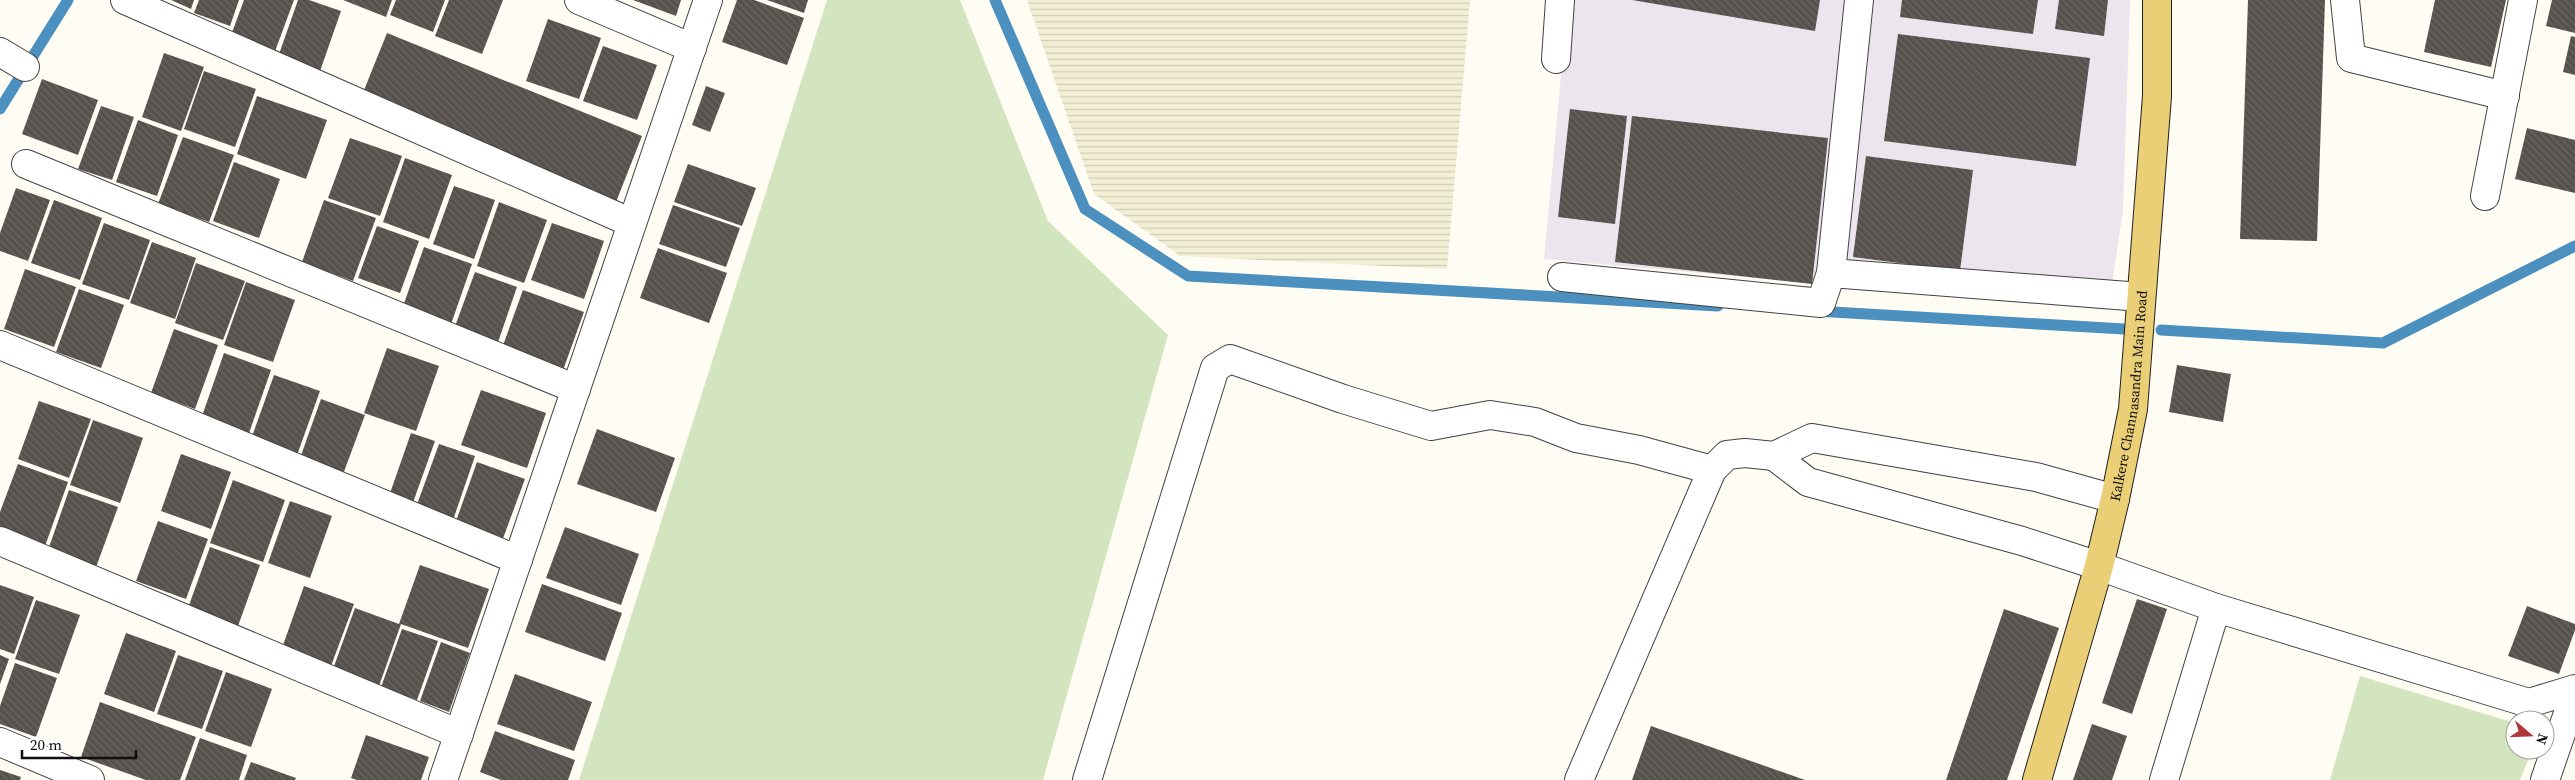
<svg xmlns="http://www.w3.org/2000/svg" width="2575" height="780" viewBox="0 0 2575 780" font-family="'Source Serif 4',serif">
<defs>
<pattern id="farmland-rules" width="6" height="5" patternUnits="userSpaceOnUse" patternTransform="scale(1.25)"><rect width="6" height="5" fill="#f2efd5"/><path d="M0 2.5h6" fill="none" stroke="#ceccb6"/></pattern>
<pattern id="building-back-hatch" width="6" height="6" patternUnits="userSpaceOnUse" patternTransform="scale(1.25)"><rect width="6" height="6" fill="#57514d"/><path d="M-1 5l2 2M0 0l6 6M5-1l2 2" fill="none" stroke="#6a6562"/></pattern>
</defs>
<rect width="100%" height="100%" fill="#fefcf3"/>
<polygon fill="#ece5ed" points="1568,0 2130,0 2123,211 2108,310 1544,259"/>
<polygon fill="url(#farmland-rules)" points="1027,0 1470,0 1447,269 1180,256 1094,194"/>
<g fill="#d3e5bf">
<polygon points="827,0 960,0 1048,221 1168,335 1043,780 579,780"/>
<polygon points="2360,676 2515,723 2515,750 2532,750 2520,780 2330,780"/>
</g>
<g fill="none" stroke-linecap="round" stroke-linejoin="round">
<g stroke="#4b90bf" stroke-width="11">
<polyline points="995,0 1085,209 1188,276 1718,306"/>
<polyline points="0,109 68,0"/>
<polyline points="1816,311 2124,329"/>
<polyline points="2161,330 2383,343 2575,246"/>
</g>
</g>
<g fill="url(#building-back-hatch)">
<polygon points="171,0 194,0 191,9"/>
<polygon points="199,0 239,0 230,26 194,13"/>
<polygon points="244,0 294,0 274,54 230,38"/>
<polygon points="298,0 309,0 341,11 319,74 277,60"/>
<polygon points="343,0 392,0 386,17"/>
<polygon points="396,0 445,0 433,32 390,15"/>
<polygon points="449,0 503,0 482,54 435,36"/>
<polygon points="633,0 681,0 676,16"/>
<polygon points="737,0 754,0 804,18 787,65 722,42"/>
<polygon points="767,0 808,0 804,13"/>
<polygon points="1632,0 1820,0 1815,31"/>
<polygon points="1902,0 2038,0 2033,34 1900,17"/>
<polygon points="2059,0 2108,0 2104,36 2055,29"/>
<polygon points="2248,0 2325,0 2317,241 2240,239"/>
<polygon points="2435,0 2506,0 2491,67 2424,52"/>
<polygon points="2552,0 2575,0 2575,33 2546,26"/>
<polygon points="548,19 601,38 579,99 526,81"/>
<polygon points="387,33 642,136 616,202 360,100"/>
<polygon points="1898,34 2090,58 2076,166 1884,141"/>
<polygon points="2571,36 2575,37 2575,75 2563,72"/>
<polygon points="603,46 657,65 637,120 583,101"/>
<polygon points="164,53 204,67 181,131 142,117"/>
<polygon points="204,71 256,89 235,147 184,129"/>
<polygon points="42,79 98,100 78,155 22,134"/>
<polygon points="706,86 725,93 710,132 692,125"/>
<polygon points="257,96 327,120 306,179 237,154"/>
<polygon points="101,106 134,117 112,180 78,169"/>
<polygon points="1570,109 1627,116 1615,224 1558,217"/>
<polygon points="1632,116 1828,138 1812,284 1615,262"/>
<polygon points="138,120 178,135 157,196 116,182"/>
<polygon points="2527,128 2575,140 2575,193 2515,179"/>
<polygon points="183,137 234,155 209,222 158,204"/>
<polygon points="350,138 402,156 380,216 328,198"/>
<polygon points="1866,156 1973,170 1960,271 1853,257"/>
<polygon points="405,158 452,175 429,239 383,222"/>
<polygon points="234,162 280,179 259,238 213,221"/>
<polygon points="688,164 756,188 742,226 674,202"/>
<polygon points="454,186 495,200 474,259 433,244"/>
<polygon points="16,188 50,200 28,261 0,251 0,233"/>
<polygon points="54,200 102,218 80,280 31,263"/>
<polygon points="324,200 376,218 353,281 302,262"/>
<polygon points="499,202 547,220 524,283 477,266"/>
<polygon points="673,205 740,228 726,267 659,244"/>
<polygon points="104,223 150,240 129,300 82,284"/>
<polygon points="552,223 604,241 584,299 531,280"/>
<polygon points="377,226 419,241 400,293 358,278"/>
<polygon points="152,242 196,258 175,319 130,303"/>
<polygon points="424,247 472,264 450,327 402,309"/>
<polygon points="658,248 727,273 709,323 640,298"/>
<polygon points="196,263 245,281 223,340 175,323"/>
<polygon points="25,269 76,287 54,347 4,329"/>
<polygon points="475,272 517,287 497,345 454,329"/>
<polygon points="246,282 295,300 273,362 224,345"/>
<polygon points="79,289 124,305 101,368 56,352"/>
<polygon points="523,290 584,312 562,373 501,351"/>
<polygon points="174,329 218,345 195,409 151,393"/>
<polygon points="387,348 439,366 416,431 364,413"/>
<polygon points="224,353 271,370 248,436 201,419"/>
<polygon points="2177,365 2231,374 2223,422 2169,412"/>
<polygon points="274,375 320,391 296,458 250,442"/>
<polygon points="481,390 546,413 527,468 461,445"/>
<polygon points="321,399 365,415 342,477 299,461"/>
<polygon points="39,401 91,419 69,478 18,459"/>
<polygon points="93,420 143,438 120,503 70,485"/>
<polygon points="597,429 675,458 656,512 577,484"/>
<polygon points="411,433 435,441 411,508 388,499"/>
<polygon points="439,444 475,456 452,523 415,510"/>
<polygon points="181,454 231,472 211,529 161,511"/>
<polygon points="477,462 525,479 502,541 455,524"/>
<polygon points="18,464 68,482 45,546 0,530 0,512"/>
<polygon points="233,480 285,500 263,562 210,543"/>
<polygon points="69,490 118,507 95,570 47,553"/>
<polygon points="290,501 332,516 310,578 268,563"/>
<polygon points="158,521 208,539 186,599 136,581"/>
<polygon points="565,527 639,554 621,605 546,578"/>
<polygon points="210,547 260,565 238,626 188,608"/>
<polygon points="420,565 489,589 468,648 401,624 379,686 333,669 355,608 399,624"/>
<polygon points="542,584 622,613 605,661 525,632"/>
<polygon points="0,585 34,597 14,654 0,649"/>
<polygon points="304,586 354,604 331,666 282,648"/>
<polygon points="2137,599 2167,609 2132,714 2102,703"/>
<polygon points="36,600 80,615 59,674 15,659"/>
<polygon points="2527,606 2575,624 2575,630 2559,674 2508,656"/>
<polygon points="2004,609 2059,628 2007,780 1946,780"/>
<polygon points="402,629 438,641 417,700 381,687"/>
<polygon points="126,633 176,651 154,712 104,694"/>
<polygon points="441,642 470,653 449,712 420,701"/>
<polygon points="0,655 9,659 0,684"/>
<polygon points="178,655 223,671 202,729 157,714"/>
<polygon points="15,663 57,678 36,737 0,724 0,706"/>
<polygon points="226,672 272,689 251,747 205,731"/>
<polygon points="515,674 592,702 574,751 497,724"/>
<polygon points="100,702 196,737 180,780 146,780 81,757"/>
<polygon points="2092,724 2127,736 2112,780 2073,780"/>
<polygon points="1651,726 1805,780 1632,780"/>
<polygon points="495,731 575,760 568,780 501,780 480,772"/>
<polygon points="366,735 429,757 421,780 357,780 351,778"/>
<polygon points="200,738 247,755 239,780 185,780"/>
<polygon points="251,762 296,778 295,780 244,780"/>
<polygon points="0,770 21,777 20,780 0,780"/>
</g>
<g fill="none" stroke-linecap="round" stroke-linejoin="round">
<defs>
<g id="minor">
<polyline points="125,0 632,223"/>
<polyline points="579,0 692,48"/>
<polyline points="2345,0 2351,58 2505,96"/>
<polyline points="0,52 25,67"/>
<polyline points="1556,59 1560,0"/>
<polyline points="26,164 576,389"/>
<polyline points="2485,196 2523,0"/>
<polyline points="1831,273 1859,0"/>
<polyline points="1562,277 1821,303 1831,273 2141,297"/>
<polyline points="0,345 518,560"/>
<polyline points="1774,456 1808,482 2022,541 2099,566 2216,608 2529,703 2575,689"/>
<polyline points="0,541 459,734"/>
<polyline points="0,742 90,780"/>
<polyline points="443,780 708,0"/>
<polyline points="1087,780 1215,368 1230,359 1343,399 1431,426 1490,415 1535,422 1576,438 1639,450 1712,470"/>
<polyline points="1579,780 1712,470 1727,455 1745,453 1774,456 1812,438 2036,477 2115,499"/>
<polyline points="2164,780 2216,608"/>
<polyline points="2545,780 2575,693"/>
</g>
<g id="major">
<path id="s1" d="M2037,780l62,-214 16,-67 18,-90 24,-313v-96"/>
</g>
</defs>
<use href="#minor" stroke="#424242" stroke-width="30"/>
<use href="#major" stroke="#202020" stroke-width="30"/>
<use href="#minor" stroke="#fff" stroke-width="28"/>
<use href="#major" stroke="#eacf76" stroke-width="28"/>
</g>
<g text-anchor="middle" stroke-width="5" stroke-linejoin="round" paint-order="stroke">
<g font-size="14" fill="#0f0f0f" stroke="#fff">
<text dy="5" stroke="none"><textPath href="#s1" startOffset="396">Kalkere Channasandra Main Road</textPath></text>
</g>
</g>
<g transform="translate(2530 735) rotate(109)"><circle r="24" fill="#ffffff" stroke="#9f9f9f"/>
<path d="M0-4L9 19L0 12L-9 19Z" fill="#b1353a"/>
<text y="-8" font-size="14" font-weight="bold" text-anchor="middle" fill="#0f0f0f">N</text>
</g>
<path d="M22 750v8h114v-8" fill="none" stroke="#0f0f0f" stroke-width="2.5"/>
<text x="30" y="750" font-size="15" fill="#0f0f0f" stroke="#ffffff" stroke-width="4" paint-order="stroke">20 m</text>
</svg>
